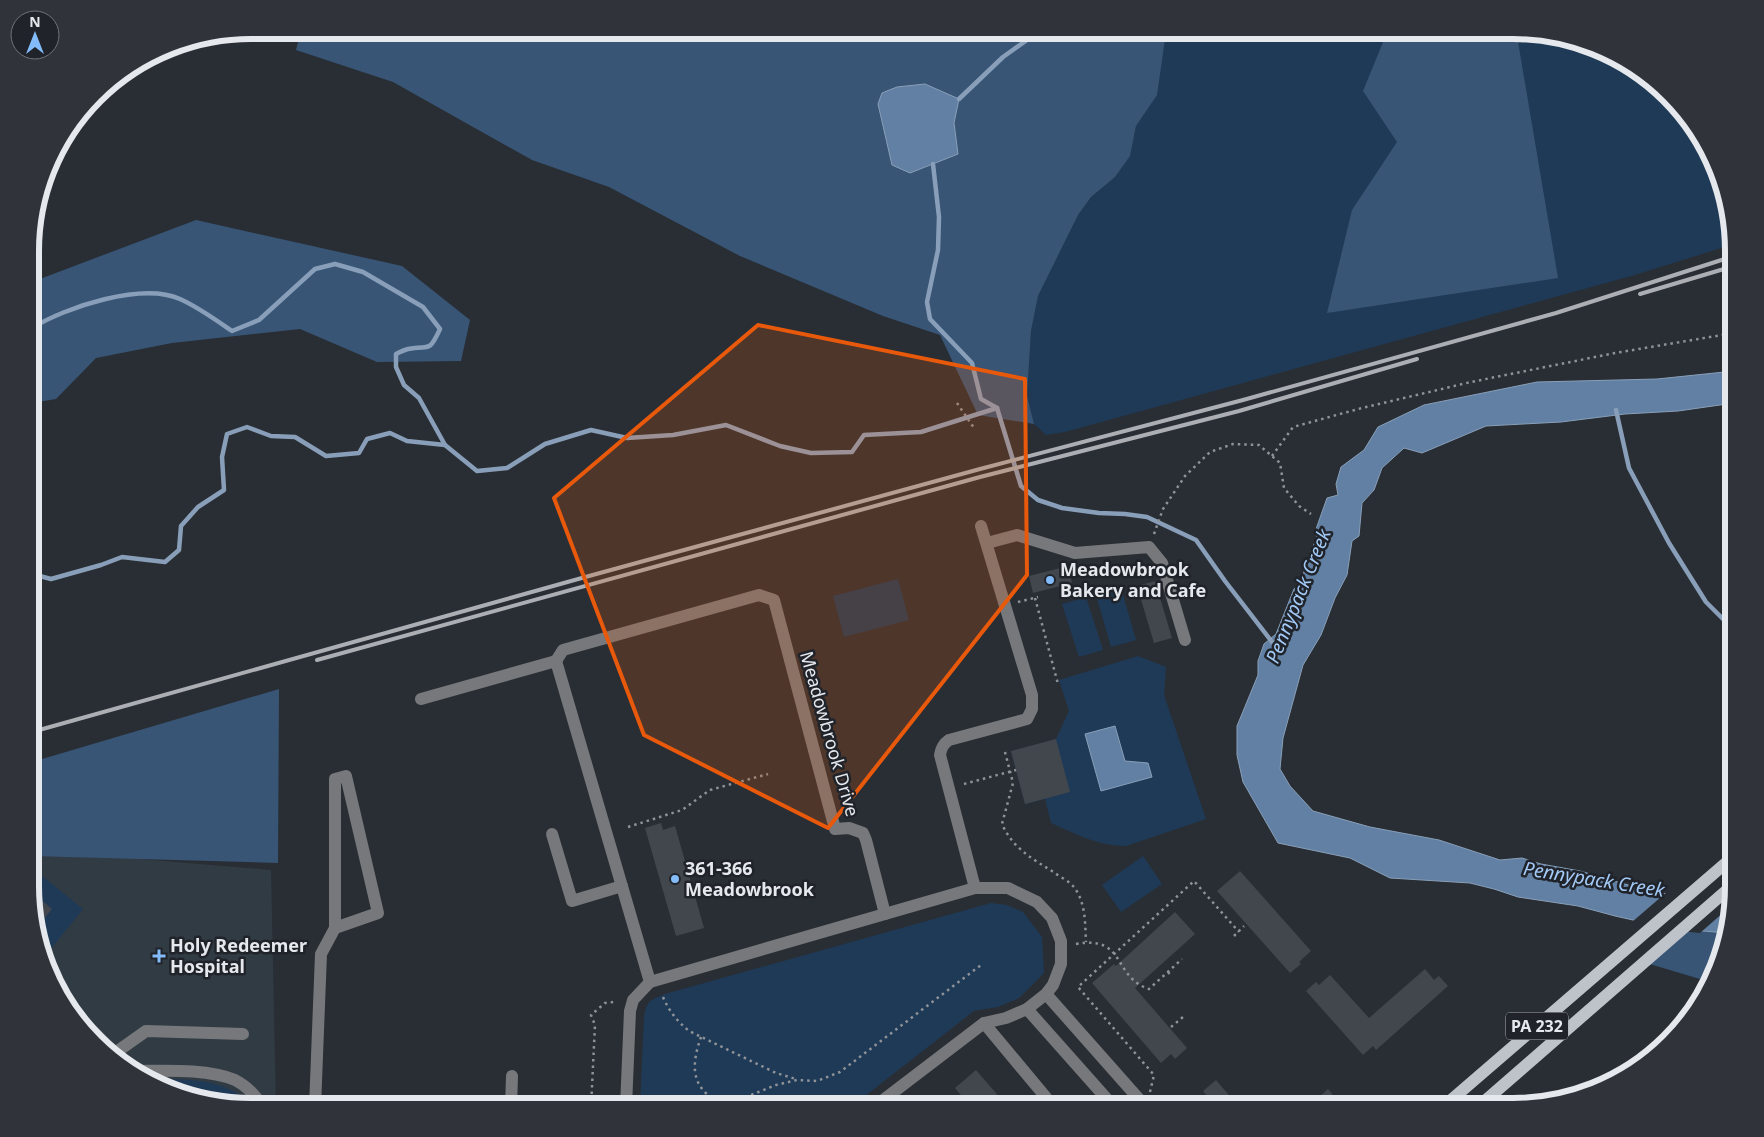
<svg xmlns="http://www.w3.org/2000/svg" width="1764" height="1137" viewBox="0 0 1764 1137" font-family="'Noto Sans',sans-serif">
<rect width="100%" height="100%" fill="#292e34"/>
<polygon fill="#313b44" points="32,850 271,870 276,1107 250,1107 180,1095 128,1070 60,997 32,915"/>
<g fill="#1f3a57">
<polygon points="1165,30 1514,30 1584,42 1636,67 1705,141 1734,237 1734,244 1635,275 1065,432 1046,435 1034,424 1027,396 1031,331 1038,296 1078,215 1091,197 1115,177 1130,155 1136,126 1157,94"/>
<polygon points="898,579 909,620 844,637 833,596"/>
<polygon points="1121,588 1136,640 1111,647 1096,595"/>
<polygon points="1086,597 1103,650 1079,657 1062,604"/>
<path d="M1138,656l28,11 -2,28 42,124 -80,27c-28,0 -50,-12 -75,-23l-6,-24 -20,5 -14,-53 45,-12 13,-28 -10,-31z"/>
<polygon points="1143,856 1162,884 1121,912 1102,885"/>
<polygon points="32,868 83,909 46,955 32,915"/>
<path d="M991,903l16,2 16,7 19,25 2,36 -25,25 -21,9 -24,4 -123,96h-211l4,-91c3,-16 7,-16 21,-22z"/>
<path d="M148,1079c36,0 80,-2 105,28l-73,-12z"/>
</g>
<g fill="#385576">
<polygon points="301,30 1165,30 1166,32 1157,95 1136,126 1130,156 1115,177 1091,197 1078,215 1038,296 1031,331 1027,396 1034,424 978,415 940,335 883,316 740,256 609,187 532,160 393,82 296,50"/>
<polygon points="1388,30 1516,30 1558,278 1327,313 1352,210 1397,142 1363,91"/>
<polygon points="196,220 402,266 470,320 461,361 377,362 300,329 172,343 96,358 56,399 32,403 32,282"/>
<polygon points="279,689 278,863 32,856 32,762"/>
<polygon points="1682,929 1727,933 1722,958 1710,982 1643,962"/>
</g>
<g fill="#6180a3" stroke="#899fb9">
<polygon points="925,84 959,99 954,123 958,154 910,173 892,165 878,104 882,93 897,87"/>
<polygon points="1734,371 1734,403 1678,411 1625,414 1561,422 1486,426 1422,453 1404,448 1382,468 1374,490 1362,503 1359,536 1352,541 1347,575 1335,598 1321,635 1303,665 1283,738 1280,769 1290,786 1313,811 1370,827 1439,840 1500,860 1522,858 1541,864 1580,871 1649,891 1733,904 1727,933 1669,928 1615,916 1578,906 1518,897 1494,889 1470,883 1390,878 1350,858 1278,843 1243,782 1237,755 1237,726 1258,675 1258,661 1264,644 1276,634 1294,589 1302,583 1305,566 1317,537 1315,532 1327,498 1338,495 1336,484 1341,467 1364,450 1378,427 1424,405 1537,382 1657,379"/>
<polygon points="1115,726 1125,761 1148,763 1152,777 1101,791 1085,734"/>
</g>
<polygon fill="#292e34" points="1668,891 1733,901 1733,904 1700,933 1669,930 1632,922"/>
<g fill="none" stroke-linecap="round" stroke-linejoin="round">
<g stroke="#899fb9" stroke-width="4.5">
<polyline points="959,99 1003,57 1041,30"/>
<polyline points="933,164 939,217 938,250 927,302 930,319 972,363 981,399 997,408"/>
<path d="M32,328c34,-21 110,-46 148,-29 18,8 36,21 52,32l27,-11 56,-51 20,-5 28,8 60,35 17,22c-12,26 -11,15 -32,20 -4,1 -8,3 -12,5v13l8,18 15,13 26,47 32,26 30,-3 38,-24 46,-14 36,8 46,-3 53,-10 54,21 31,7 41,-1 12,-17 57,-3 76,-24"/>
<polyline points="997,408 1021,486 1038,500 1062,508 1099,513 1125,514 1147,517 1196,540 1225,581 1272,642"/>
<polyline points="1616,410 1629,468 1669,543 1706,602 1734,630"/>
<polyline points="32,574 51,579 101,565 122,557 165,562 179,550 181,526 198,507 224,490 222,457 227,434 247,427 271,436 295,437 326,456 359,453 367,439 390,433 407,441 445,445"/>
</g>
</g>
<g fill="#42474d">
<polygon points="1068,566 1072,583 1033,593 1029,576"/>
<polygon points="1155,581 1172,638 1154,643 1137,586"/>
<polygon points="1056,739 1070,792 1025,804 1011,751"/>
<polygon points="661,823 663,830 675,826 704,928 676,936 645,828"/>
<polygon points="1240,871 1311,951 1299,962 1301,964 1290,973 1217,891"/>
<polygon points="40,899 52,909 42,921 32,912 32,909"/>
<polygon points="1175,912 1195,934 1135,988 1187,1048 1175,1059 1171,1054 1161,1063 1092,983 1114,964 1116,966"/>
<polygon points="1425,969 1434,980 1439,976 1448,986 1376,1050 1373,1046 1363,1055 1306,991 1316,982 1319,985 1330,975 1369,1018"/>
<polygon points="976,1070 1008,1107 971,1107 955,1088"/>
<polygon points="1216,1080 1239,1107 1195,1107 1207,1096 1203,1091"/>
<polygon points="1328,1089 1343,1107 1308,1107"/>
</g>
<g fill="none" stroke-linecap="round" stroke-linejoin="round">
<g stroke="#8f9398" stroke-width="2.5" stroke-dasharray="2.5 4" stroke-linecap="butt">
<polyline points="957,403 974,428"/>
<polyline points="1272,456 1293,427 1362,408 1471,382 1615,353 1734,333"/>
<polyline points="1154,534 1163,509 1185,476 1210,452 1233,444 1259,445 1280,463 1284,488 1299,506 1311,514"/>
<polyline points="1035,598 1058,684"/>
<polyline points="1018,602 1038,597"/>
<path d="M1005,752l8,31 -11,41c11,25 31,35 53,49 5,4 14,8 18,13 13,15 12,38 13,56"/>
<polyline points="964,784 1016,770"/>
<polyline points="628,827 682,810 710,790 768,774"/>
<polyline points="1234,936 1244,926"/>
<path d="M1076,944c51,-9 36,33 73,45l33,-30"/>
<polyline points="1168,972 1172,977"/>
<path d="M663,997c6,14 14,24 26,34l87,42 20,6"/>
<polyline points="1171,1027 1183,1017"/>
<path d="M701,1037c-6,17 -11,38 2,53 5,6 13,11 19,16"/>
<polyline points="1150,1092 1154,1075 1078,987 1194,881 1239,932"/>
<polyline points="1286,1105 1287,1107"/>
<polyline points="591,1107 595,1025 591,1015 605,1003 614,1002"/>
<polyline points="721,1107 776,1085 797,1080 817,1081 840,1072 981,965"/>
<polyline points="1295,1107 1302,1101"/>
</g>
<g stroke="#76787b" stroke-width="12">
<polyline points="987,543 1017,535 1075,553 1149,547 1162,563 1185,640"/>
<polyline points="556,661 650,982"/>
<polyline points="421,699 556,661 563,650 759,595 774,600 835,829 849,828 863,833 866,840 885,914"/>
<polyline points="552,834 572,901 622,886"/>
<path d="M975,888l-35,-133c1,-7 3,-11 9,-15l78,-21 5,-10v-14l-51,-169"/>
<polyline points="1046,994 1146,1107"/>
<polyline points="67,1005 132,1071"/>
<polyline points="1027,1009 1114,1107"/>
<polyline points="984,1023 1054,1107"/>
<polyline points="115,1053 146,1031 243,1034"/>
<path d="M131,1071c31,0 76,-3 104,9 12,6 21,16 28,27"/>
<polyline points="315,1107 321,954 335,928 335,779 346,776 378,913 335,928"/>
<polyline points="511,1107 512,1076"/>
<polyline points="626,1107 630,1011 633,1000 650,982 975,888 1008,888 1037,902 1052,918 1061,941 1061,964 1053,985 1046,994 1027,1009 1006,1018 984,1023 874,1107"/>
</g>
<g stroke="#bec3c9" stroke-width="12">
<polyline points="1443,1107 1734,856"/>
<polyline points="1478,1107 1734,884"/>
</g>
<g stroke="#abaeb3" stroke-width="4">
<polyline points="1640,294 1734,266"/>
<polyline points="317,660 980,477 1239,411 1417,359"/>
<polyline points="32,732 589,576 980,469 1243,400 1556,313 1734,256"/>
</g>
</g>
<path fill="#e8590c" fill-opacity="0.2" stroke="#e8590c" stroke-width="4" stroke-linejoin="round" d="M758,325l267,54 2,196 -199,253 -184,-93 -90,-237z"/>
<g fill="#84bcfb" stroke="#20242a" stroke-width="2">
<circle cx="1050" cy="580" r="5"/>
<circle cx="675" cy="879" r="5"/>
<path d="M156.5 948.5h5v5h5v5h-5v5h-5v-5h-5v-5h5z"/>
</g>
<g text-anchor="middle" stroke-width="5" stroke-linejoin="round" paint-order="stroke">
<rect fill="#20242a" stroke="#aaadb2" stroke-width="1" x="1506" y="1012.5" width="62" height="27" rx="4"/>
<g font-size="16" font-weight="bold" fill="#e5e8ec">
<text x="1537" y="1032">PA 232</text>
</g>
<g font-size="18" font-weight="bold" fill="#e5e8ec" stroke="#20242a" text-anchor="start">
<text x="1060" y="576">Meadowbrook<tspan x="1060" dy="21">Bakery and Cafe</tspan></text>
<text x="685" y="875">361-366<tspan x="685" dy="21">Meadowbrook</tspan></text>
<text x="170" y="952">Holy Redeemer<tspan x="170" dy="21">Hospital</tspan></text>
</g>
<g font-size="18" fill="#e5e8ec" stroke="#20242a">
<text transform="translate(829 734) rotate(74)" y="6">Meadowbrook Drive</text>
</g>
<g font-size="19" font-style="italic" fill="#a3caf7" stroke="#20242a">
<text transform="translate(1298 596) rotate(-68)" y="7">Pennypack Creek</text>
<text transform="translate(1594 879) rotate(9)" y="7">Pennypack Creek</text>
</g>
</g>
<path d="M0 0H1764V1137H0ZM251 39H1513A212 212 0 0 1 1725 251V886A212 212 0 0 1 1513 1098H251A212 212 0 0 1 39 886V251A212 212 0 0 1 251 39Z" fill="#30343a" fill-rule="evenodd"/>
<path fill="none" stroke="#e5e8ec" stroke-width="6" d="M251 39H1513A212 212 0 0 1 1725 251V886A212 212 0 0 1 1513 1098H251A212 212 0 0 1 39 886V251A212 212 0 0 1 251 39Z"/>
<g transform="translate(35 35)"><circle r="24" fill="#20242a" stroke="#6f7278"/>
<path d="M0-4L9 19L0 12L-9 19Z" fill="#84bcfb"/>
<text y="-8" font-size="14" font-weight="bold" text-anchor="middle" fill="#e5e8ec">N</text>
</g>
</svg>
